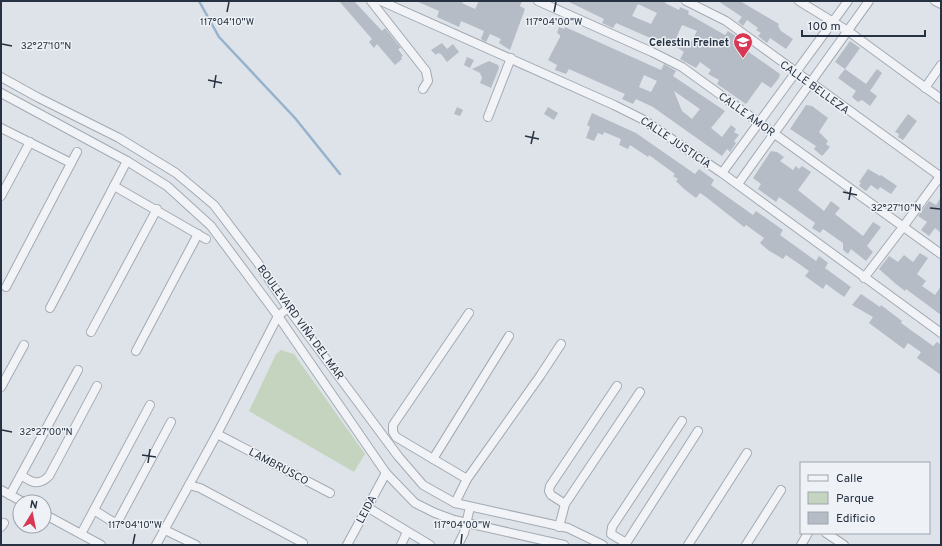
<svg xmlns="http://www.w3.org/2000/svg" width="942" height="546" viewBox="0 0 942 546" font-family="Overpass,sans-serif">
<rect width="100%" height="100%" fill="#dee3e9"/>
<polygon fill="#c4d4bf" points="281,350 294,354 365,454 354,472 249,411 276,354"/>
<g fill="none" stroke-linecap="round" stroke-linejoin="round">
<polyline stroke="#96b2cc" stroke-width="2.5" points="199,1 219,37 295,118 340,174"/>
</g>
<g fill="#b5bcc6" fill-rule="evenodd">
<polygon points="339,1 354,1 382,31 385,28 401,48 398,49 403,56 401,57 402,59 395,65 377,44 374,48 369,42 372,39"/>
<polygon points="416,1 464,1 462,3 475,9 479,1 522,1 520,6 525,9 510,50 499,43 501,39 490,34 486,42 481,39 484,31 461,21 459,27 437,17 439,11"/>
<path d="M567,1h99l-1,2 14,7 1,-3 9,4 -1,3 37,21 3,-4 8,5 -3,5 47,33 -1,4 -8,10 -9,-6 -16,22 -29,-20 2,-4 -11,-6 3,-4 -11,-8 -4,6 -16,-9 4,-7 -12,-8 -1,3 -55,-24 -3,5 -11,-5 2,-4zM638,4l19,9 -6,11 -19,-8zM682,25l15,6 -7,13 -13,-8z"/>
<polygon points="718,1 740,1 779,24 778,26 781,31 793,39 786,49 770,38 767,43 758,36 761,33 756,30 758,28 747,20 743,26 738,22 742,17"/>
<path d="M559,27l5,2 1,-2 96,43 3,-6 12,7 -3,5 52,35 -14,17 11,9 9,-12 5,4 -2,3 5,3 -5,6 2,2 -6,9 -3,-3 -5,7 -69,-49 -17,-8 -3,5 -11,-5 3,-5 -56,-25 -3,5 -11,-4 2,-5 -9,-5 12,-23v-2l-3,-2zM644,75l13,6 -6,11 -12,-5zM674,91l26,18 -8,10 -10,-8z"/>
<polygon points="850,41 860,48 845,69 866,84 877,69 882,73 870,91 877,96 870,106 862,100 858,102 852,97 856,91 838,78 845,69 835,62"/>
<polygon points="442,43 447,49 453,44 459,52 447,62 441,54 438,53 436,55 431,50"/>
<polygon points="467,57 474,60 470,68 464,65"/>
<polygon points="489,61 498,65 499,68 491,88 480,83 482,78 480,73 472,69"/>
<polygon points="806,105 812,106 828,118 819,132 828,141 826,144 830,147 822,156 814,149 816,146 790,129"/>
<polygon points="457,107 463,110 460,116 454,114"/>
<polygon points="548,107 558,113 554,120 544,114"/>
<polygon points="592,113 636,133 695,174 699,169 714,180 711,185 715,188 753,215 756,211 783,230 780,235 816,261 819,256 828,263 825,268 851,287 844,297 826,284 823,289 805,276 809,271 802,266 786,255 783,259 768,250 760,243 764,238 746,225 744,227 706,197 700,193 696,198 684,189 676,181 678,179 673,176 675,174 649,155 648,157 630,145 628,149 619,145 621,139 604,132 603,135 598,133 594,141 586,138 590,127 587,125"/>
<polygon points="908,114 917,121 903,140 898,137 899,134 895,132"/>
<polygon points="771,151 777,152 784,157 780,161 793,170 796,166 799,169 802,166 811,172 798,190 824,211 831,201 840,208 835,214 863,236 873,222 881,227 867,246 873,252 866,261 851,249 848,254 843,250 843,243 823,229 820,233 812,228 815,223 779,197 776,202 758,189 761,184 753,178"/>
<polygon points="868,169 880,176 881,175 897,186 891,194 880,187 878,190 871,185 866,191 859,186 861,183 859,182"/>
<polygon points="941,197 941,233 935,228 929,236 921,230 927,222 918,216 929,201 936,205"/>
<polygon points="920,253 928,258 917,274 926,281 922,286 935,295 941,286 941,315 906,289 905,291 896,284 879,269 889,256 898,262 904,255 913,262"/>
<polygon points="861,294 880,307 881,305 902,321 901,323 933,346 937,342 941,345 941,375 917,358 921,352 908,343 904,349 869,323 873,317 852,305"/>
</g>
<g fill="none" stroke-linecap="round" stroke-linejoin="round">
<defs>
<g id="minor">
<polyline points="371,1 426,71 428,81 423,89"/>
<polyline points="381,1 614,105 642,119 722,173 941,333"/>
<polyline points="538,1 652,52 682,67 941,254"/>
<polyline points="686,1 726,21 941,177"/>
<polyline points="799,1 848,31 941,99"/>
<polyline points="935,1 941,4"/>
<polyline points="1,77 37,97 119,138 176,173 214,205 258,263 288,308 398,456 423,485 455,503 568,528 603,545"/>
<polyline points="925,88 941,65"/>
<polyline points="1,93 127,161 167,186 211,226 278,316 386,473 415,503 435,513 454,520 564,545"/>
<polyline points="488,117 511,58"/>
<polyline points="1,128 71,163"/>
<polyline points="722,173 848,1"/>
<polyline points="738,184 869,1"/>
<polyline points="114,186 206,239"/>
<polyline points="1,196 30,142"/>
<polyline points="864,278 903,227 941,175"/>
<polyline points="6,287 77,152"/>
<polyline points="50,308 127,161"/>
<polyline points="91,332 157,209"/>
<polyline points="136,351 198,234"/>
<polyline points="1,387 24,345"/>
<polyline points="217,434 330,493"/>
<polyline points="433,459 509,336"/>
<path d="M21,475c11,8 18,11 28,1l48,-90"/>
<polyline points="467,479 396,437 393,432 393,425 469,313"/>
<polyline points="189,485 200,488 303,543"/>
<polyline points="1,490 23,502"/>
<polyline points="10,495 78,370"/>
<polyline points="455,503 467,479 540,376 561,344"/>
<polyline points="565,504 551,495 549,491 550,486 617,386"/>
<polyline points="367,507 430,545"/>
<polyline points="94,510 113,522 118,521 171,422"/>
<polyline points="44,514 101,545"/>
<polyline points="1,527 4,523"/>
<polyline points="559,527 565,504 640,392"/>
<polyline points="165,530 196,545"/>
<polyline points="826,533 844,545"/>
<polyline points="81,534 150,405"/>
<polyline points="626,543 611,534 612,527 682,421"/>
<polyline points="156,545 217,434 278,316 288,308"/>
<polyline points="347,545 386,473"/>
<polyline points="401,545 407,532"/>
<polyline points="458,545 464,533 470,507"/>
<polyline points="625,545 698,431"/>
<polyline points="688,545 747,453"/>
<polyline points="746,545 781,490"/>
<polyline points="801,545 808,533"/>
</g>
</defs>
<use href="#minor" stroke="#a3aab3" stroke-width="10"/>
<use href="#minor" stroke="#f1f3f7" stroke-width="8"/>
</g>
<path fill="none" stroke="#263141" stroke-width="1.5" d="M227,12l2,-10M554,12l2,-10M2,44l10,2M208,80l14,3M214,88l2,-13M525,136l14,3M531,144l3,-13M843,192l14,3M849,200l2,-13M930,208l10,1M2,430l10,2M142,455l14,2M148,463l2,-14M133,544l2,-10M461,544l1,-10"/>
<defs>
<symbol id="school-pin" viewBox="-11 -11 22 30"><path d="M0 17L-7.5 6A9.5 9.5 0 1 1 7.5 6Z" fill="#d93854" stroke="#eef2f6"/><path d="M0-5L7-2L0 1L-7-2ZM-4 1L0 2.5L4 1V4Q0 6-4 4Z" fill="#fff"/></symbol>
</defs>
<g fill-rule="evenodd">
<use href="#school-pin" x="732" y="31" width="22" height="30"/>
</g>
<g text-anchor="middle" stroke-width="3" stroke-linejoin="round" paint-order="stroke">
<g font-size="11" font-weight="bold" fill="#263141" stroke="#eef2f6" text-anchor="end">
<text x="729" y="46">Celestin Freinet</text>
</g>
<g font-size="11" fill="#263141" stroke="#eef2f6">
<text transform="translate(815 87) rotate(36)" y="4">CALLE BELLEZA</text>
<text transform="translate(747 114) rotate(36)" y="4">CALLE AMOR</text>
<text transform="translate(676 142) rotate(34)" y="4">CALLE JUSTICIA</text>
<text transform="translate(301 322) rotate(54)" y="4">BOULEVARD VIÑA DEL MAR</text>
<text transform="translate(279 466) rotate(28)" y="4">LAMBRUSCO</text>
<text transform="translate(366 509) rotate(-62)" y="4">LEIDA</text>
</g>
</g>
<g font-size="10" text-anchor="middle" fill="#263141" stroke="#eef2f6" stroke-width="3" stroke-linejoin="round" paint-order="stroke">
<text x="227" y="25">117°04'10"W</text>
<text x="554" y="25">117°04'00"W</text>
<text x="46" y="49">32°27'10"N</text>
<text x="896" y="211">32°27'10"N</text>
<text x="46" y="435">32°27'00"N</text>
<text x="135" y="528">117°04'10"W</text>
<text x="462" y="528">117°04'00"W</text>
</g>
<rect width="942" height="546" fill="none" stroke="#263141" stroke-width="4"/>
<rect x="800" y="462" width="130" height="72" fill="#eef2f6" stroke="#9ea5ae"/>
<rect x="808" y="475" width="20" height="6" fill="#f1f3f7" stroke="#9ea5ae"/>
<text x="836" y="482" font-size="12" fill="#263141">Calle</text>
<rect x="808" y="492" width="20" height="12" fill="#c4d4bf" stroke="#9ea5ae"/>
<text x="836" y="502" font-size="12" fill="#263141">Parque</text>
<rect x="808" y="512" width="20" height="12" fill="#b5bcc6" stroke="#9ea5ae"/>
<text x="836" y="522" font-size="12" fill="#263141">Edificio</text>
<g transform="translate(32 514) rotate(10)"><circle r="19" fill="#eef2f6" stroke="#9ea5ae"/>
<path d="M0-3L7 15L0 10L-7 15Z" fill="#d93854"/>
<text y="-6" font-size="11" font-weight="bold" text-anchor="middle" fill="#263141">N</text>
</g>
<path d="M802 30v6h123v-6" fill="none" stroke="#263141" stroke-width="2"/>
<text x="808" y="30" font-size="12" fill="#263141" stroke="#eef2f6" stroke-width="3" paint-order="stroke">100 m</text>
</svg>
